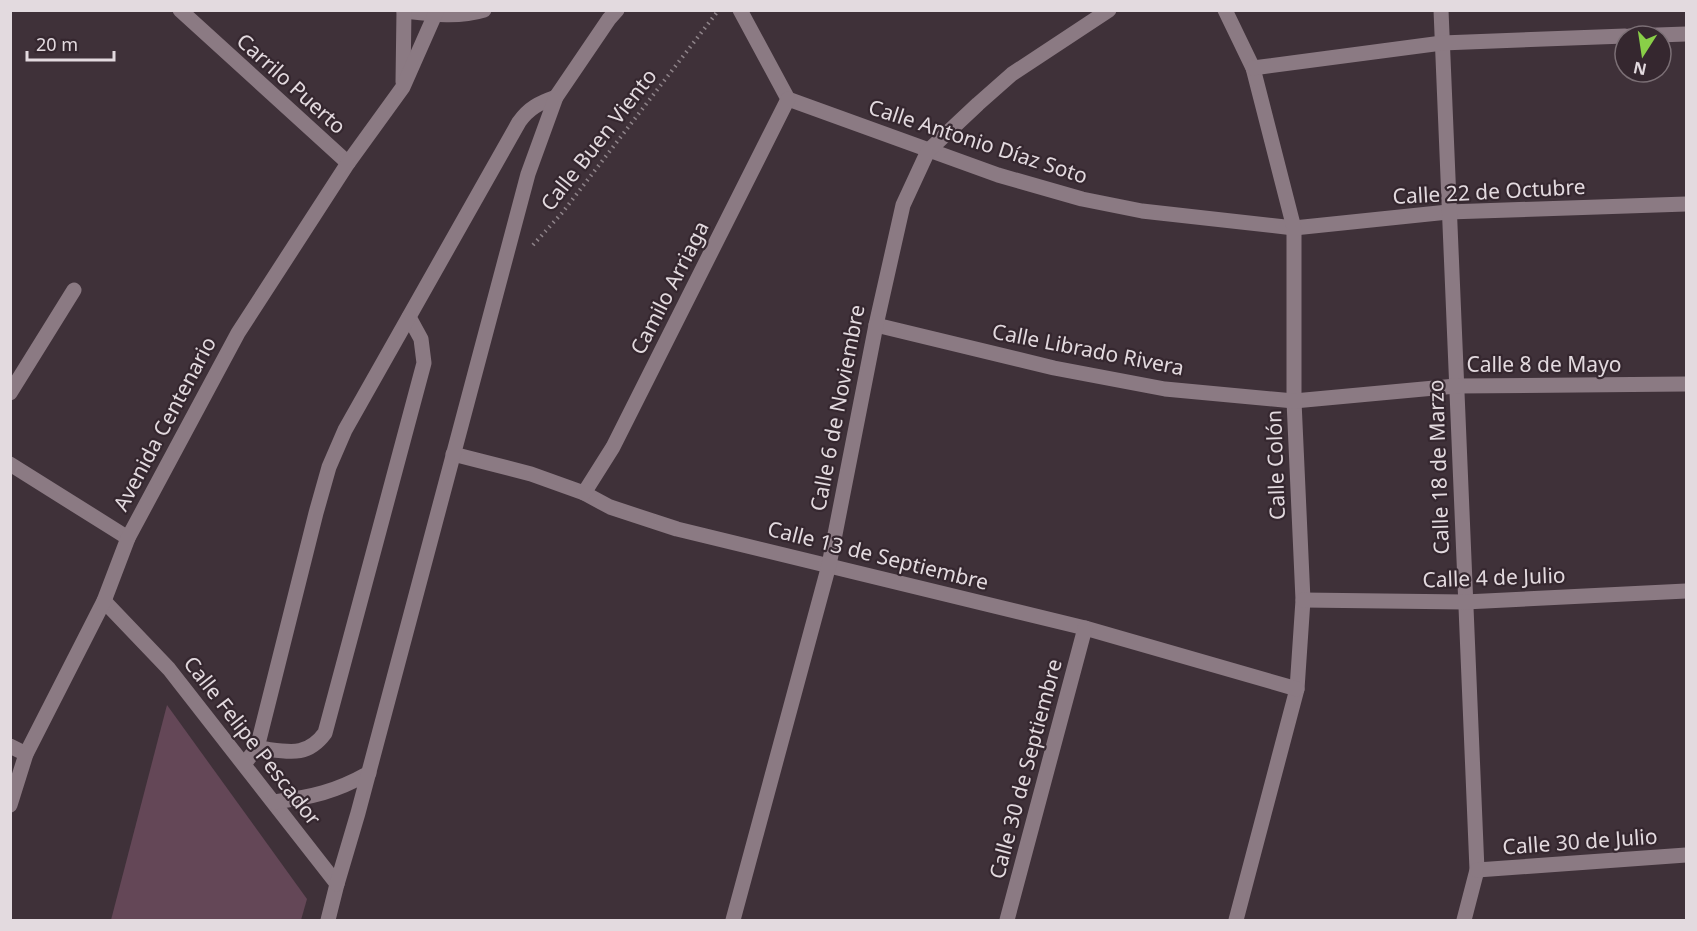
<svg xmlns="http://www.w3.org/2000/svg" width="1697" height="931" viewBox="0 0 1697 931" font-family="'Noto Sans',sans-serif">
<rect width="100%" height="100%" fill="#3f3139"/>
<polygon fill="#644757" points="167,705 307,899 301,920 111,920"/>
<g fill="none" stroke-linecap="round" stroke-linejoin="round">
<polyline stroke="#8e8389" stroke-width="4" stroke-dasharray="1.5 4.5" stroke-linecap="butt" points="533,245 562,213 718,11"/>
<g stroke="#8b7a83" stroke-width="15">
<path d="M257,748c29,3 49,11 68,-15l99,-370 -3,-24 -12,-22"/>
<path d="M244,764l13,-16 59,-235 13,-46 16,-37 174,-308c10,-14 20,-19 37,-25"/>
</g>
<g stroke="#8b7a83" stroke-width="15">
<polyline points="180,10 348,163"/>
<polyline points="740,10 788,99 998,175 1082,199 1142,211 1294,228 1448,212 1686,204"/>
<polyline points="1225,10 1253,68 1294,228 1294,401 1303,600 1297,689 1236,920"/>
<polyline points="1441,10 1477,870 1464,920"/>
<path d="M404,11c26,3 54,7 80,-1"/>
<polyline points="1629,36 1686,34"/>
<polyline points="1253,68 1442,43 1625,36"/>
<polyline points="403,82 404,10"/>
<polyline points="876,325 1054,368 1165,389 1294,401 1456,386 1686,384"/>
<polyline points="10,393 74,290"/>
<polyline points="453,454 531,474 584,493 610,507 677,529 1085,628 1297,689"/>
<polyline points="10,464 128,538"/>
<polyline points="584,493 613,447 788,99"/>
<polyline points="1303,600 1465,602 1686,591"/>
<polyline points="104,601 169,669 337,884 328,920"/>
<polyline points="10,746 26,754"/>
<path d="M274,802c38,-5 61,-10 95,-29"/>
<polyline points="10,805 26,754 104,601 128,538 238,333 348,163 403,87 437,10"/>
<polyline points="1477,870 1686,855"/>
<polyline points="337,884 358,813 528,174 556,97 609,19 617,10"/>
<polyline points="733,920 829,565 876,325 903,205 928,151 978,104 1012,74 1109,10"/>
<polyline points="1007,920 1085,628"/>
</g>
</g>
<g text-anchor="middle" stroke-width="4.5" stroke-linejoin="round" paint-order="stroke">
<g font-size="21" fill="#e3dadf" stroke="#35272f">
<text transform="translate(291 84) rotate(42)" y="7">Carrilo Puerto</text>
<text transform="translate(599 140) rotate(-52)" y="7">Calle Buen Viento</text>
<text transform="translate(978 142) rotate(18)" y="7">Calle Antonio Díaz Soto</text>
<text transform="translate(1489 192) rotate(-3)" y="7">Calle 22 de Octubre</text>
<text transform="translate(670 288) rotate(-63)" y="7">Camilo Arriaga</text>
<text transform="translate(1088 350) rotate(11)" y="7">Calle Librado Rivera</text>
<text x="1544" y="372">Calle 8 de Mayo</text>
<text transform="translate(838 408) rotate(-79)" y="7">Calle 6 de Noviembre</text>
<text transform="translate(165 424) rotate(-62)" y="7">Avenida Centenario</text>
<text transform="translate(1276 465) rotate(-92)" y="7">Calle Colón</text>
<text transform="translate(1439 467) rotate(-92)" y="7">Calle 18 de Marzo</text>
<text transform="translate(878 556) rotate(14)" y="7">Calle 13 de Septiembre</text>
<text transform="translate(1494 578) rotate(-2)" y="7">Calle 4 de Julio</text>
<text transform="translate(252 741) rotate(52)" y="7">Calle Felipe Pescador</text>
<text transform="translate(1026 769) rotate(-75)" y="7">Calle 30 de Septiembre</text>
<text transform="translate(1580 842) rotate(-4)" y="7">Calle 30 de Julio</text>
</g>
</g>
<rect width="1697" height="931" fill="none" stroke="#e3dadf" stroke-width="24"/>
<g transform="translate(1643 54) rotate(192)"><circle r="28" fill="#35272f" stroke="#7b6f75" stroke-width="1.5"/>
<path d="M0-4.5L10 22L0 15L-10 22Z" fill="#89cf48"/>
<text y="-9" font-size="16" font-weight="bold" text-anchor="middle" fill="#e3dadf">N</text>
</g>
<path d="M27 51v9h87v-9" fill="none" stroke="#e3dadf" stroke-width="3"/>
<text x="36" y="51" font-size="18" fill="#e3dadf" stroke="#35272f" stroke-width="4.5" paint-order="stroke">20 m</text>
</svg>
